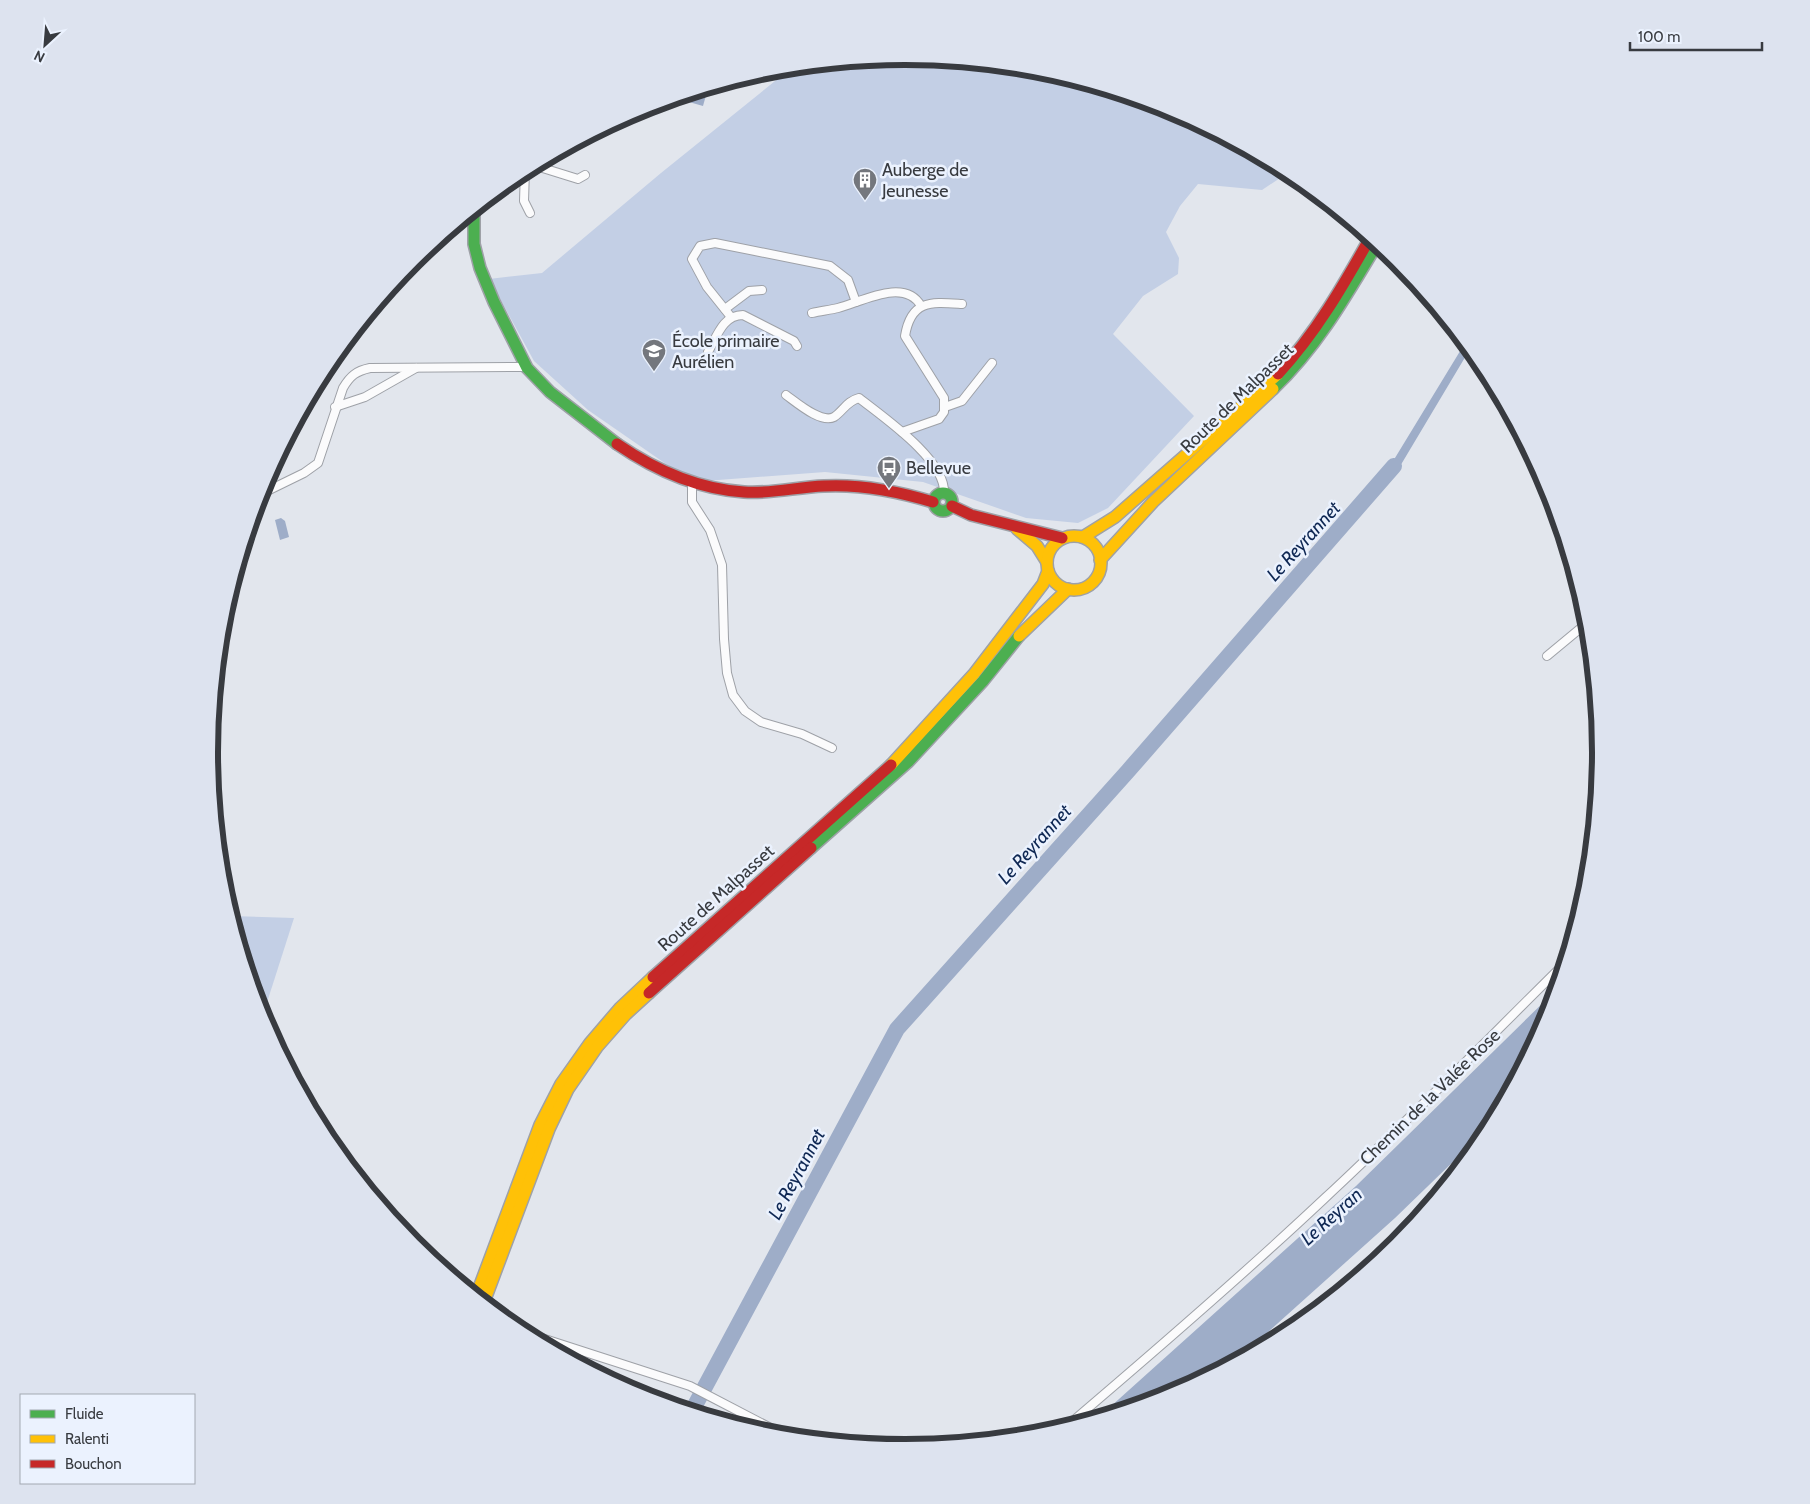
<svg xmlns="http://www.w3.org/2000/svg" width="1810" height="1504" viewBox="0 0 1810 1504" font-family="Cabin,sans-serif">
<rect width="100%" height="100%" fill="#e2e6ed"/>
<g fill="#c3cfe5">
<polygon points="905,56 1041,70 1172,109 1289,172 1262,190 1198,184 1180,206 1166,232 1179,258 1178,274 1143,296 1113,334 1194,416 1108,508 1078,523 1026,518 923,482 825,472 692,482 588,410 534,361 489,279 542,273 661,173 785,73 787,68"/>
<polygon points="231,916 294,918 262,1018"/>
</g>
<g fill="#9eadc8">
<polygon points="708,88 703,106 689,102 691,93"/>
<polygon points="1465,343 1470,349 1393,478 1382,485 1378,481 1384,476"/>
<polygon points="281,518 285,521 289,537 280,540 275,520"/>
<polygon points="1556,990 1548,1019 1491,1125 1395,1218 1238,1359 1171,1395 1099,1417 1356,1186"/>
</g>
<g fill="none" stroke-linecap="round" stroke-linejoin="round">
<polyline stroke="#9eadc8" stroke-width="16" points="692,1411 897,1029 1128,771 1394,466"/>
<defs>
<g id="street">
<polyline points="533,165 578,179 585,175"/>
<polyline points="525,170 524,201 530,213"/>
<polyline points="725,309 749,291 762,290"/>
<path d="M812,313c8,-2 18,-3 26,-5 23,-6 67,-31 83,-2"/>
<polyline points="731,317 707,287 692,259 700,246 715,243 830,266 848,280 856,302"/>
<path d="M708,352c9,-16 15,-37 35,-37l51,26 3,5"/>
<path d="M786,395c10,7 35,29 48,22 9,-6 13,-16 25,-19 24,19 87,62 85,95"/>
<polyline points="335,407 365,397 416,368"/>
<polyline points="945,407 962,401 992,363"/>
<path d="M902,432l37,-13 5,-7v-14l-39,-62c6,-37 27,-34 57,-32"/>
<polyline points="692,482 692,502 710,530 722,565 724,639 727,673 733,695 745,711 761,722 802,734 832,748"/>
<path d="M259,495l45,-22 14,-10 25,-75c7,-12 13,-17 27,-20l152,-1 4,-2"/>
<polyline points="1547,656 1588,622"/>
<polyline points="1386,1253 1400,1241"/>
<polyline points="520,1331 690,1386 786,1436"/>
<path d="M1067,1426c87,-74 174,-149 258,-228 82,-76 160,-156 240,-235"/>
</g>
<g id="fast">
<polyline points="474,210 474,244 480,268 494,302 527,368 550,392 617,444"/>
<path d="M1273,389c44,-42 73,-93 104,-145"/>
<circle cx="943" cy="502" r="9"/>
<polyline points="811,848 908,762 983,681 1019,636"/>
</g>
<g id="slow">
<polyline points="1017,529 1037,546 1047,562"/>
<circle cx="1074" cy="563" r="27"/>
<polyline points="1083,537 1115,517 1278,374"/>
<polyline points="1100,560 1153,502 1273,389"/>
<polyline points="1019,636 1068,589"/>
<polyline points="891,765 974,674 1043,584 1048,571"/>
<polyline points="476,1296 540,1125 561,1084 590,1043 620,1008 653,977"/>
<polyline points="484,1302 549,1129 568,1089 597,1047 626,1014 649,993"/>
</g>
<g id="jam">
<path d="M1278,374c38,-41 65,-88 92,-136"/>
<path d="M617,444c38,26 81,45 127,48 27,2 53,-5 80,-6 37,-2 73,5 109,16"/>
<polyline points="952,506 971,515 1062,538"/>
<polyline points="653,977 891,765"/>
<polyline points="649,993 811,848"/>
</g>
</defs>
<use href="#street" stroke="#9ea1a7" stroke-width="10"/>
<use href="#fast" stroke="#9ea1a7" stroke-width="14"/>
<use href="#slow" stroke="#9ea1a7" stroke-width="14"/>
<use href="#jam" stroke="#9ea1a7" stroke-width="14"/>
<use href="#street" stroke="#fbfbfc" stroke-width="8"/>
<use href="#fast" stroke="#4caf50" stroke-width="11"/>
<use href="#slow" stroke="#ffc107" stroke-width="11"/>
<use href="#jam" stroke="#c62828" stroke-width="11"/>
</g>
<defs>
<symbol id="building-pin" viewBox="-11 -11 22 30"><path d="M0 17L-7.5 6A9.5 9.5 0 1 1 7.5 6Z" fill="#74777d" stroke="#ebf2fe"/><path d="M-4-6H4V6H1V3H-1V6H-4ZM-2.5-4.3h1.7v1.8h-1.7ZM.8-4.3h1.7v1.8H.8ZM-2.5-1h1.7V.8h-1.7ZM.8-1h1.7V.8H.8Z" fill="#fff"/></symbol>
<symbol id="school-pin" viewBox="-11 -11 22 30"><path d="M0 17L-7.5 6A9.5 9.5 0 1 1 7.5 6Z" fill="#74777d" stroke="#ebf2fe"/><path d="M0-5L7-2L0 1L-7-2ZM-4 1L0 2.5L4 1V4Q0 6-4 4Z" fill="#fff"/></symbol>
<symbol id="bus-pin" viewBox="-11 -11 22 30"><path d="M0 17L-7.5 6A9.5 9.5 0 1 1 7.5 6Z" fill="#74777d" stroke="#ebf2fe"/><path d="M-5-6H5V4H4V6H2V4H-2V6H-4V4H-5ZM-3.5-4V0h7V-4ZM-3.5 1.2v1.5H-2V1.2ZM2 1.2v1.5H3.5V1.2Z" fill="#fff"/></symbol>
</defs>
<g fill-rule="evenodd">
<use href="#building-pin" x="851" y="166" width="28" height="38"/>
<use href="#school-pin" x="640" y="337" width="28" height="38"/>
<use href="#bus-pin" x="875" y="454" width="28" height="38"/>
</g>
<g text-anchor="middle" stroke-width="5" stroke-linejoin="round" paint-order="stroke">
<g font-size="18" fill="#383b40" stroke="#ebf2fe" text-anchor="start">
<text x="882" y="176">Auberge de<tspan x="882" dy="21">Jeunesse</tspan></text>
<text x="672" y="347">École primaire<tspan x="672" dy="21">Aurélien</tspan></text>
<text x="906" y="474">Bellevue</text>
</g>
<g font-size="18" fill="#383b40" stroke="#ebf2fe">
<text transform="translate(1237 398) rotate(-44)" y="6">Route de Malpasset</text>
<text transform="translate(716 898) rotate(-42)" y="6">Route de Malpasset</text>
<text transform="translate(1430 1097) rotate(-44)" y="6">Chemin de la Valée Rose</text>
</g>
<g font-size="19" font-style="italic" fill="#0e2753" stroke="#ebf2fe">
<text transform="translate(1303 541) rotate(-48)" y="7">Le Reyrannet</text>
<text transform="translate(1034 844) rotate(-48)" y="7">Le Reyrannet</text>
<text transform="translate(796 1174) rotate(-62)" y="7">Le Reyrannet</text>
<text transform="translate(1331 1216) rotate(-42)" y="7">Le Reyran</text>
</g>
</g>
<path d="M0 0H1810V1504H0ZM218 752a687 687 0 1 1 1374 0a687 687 0 1 1-1374 0Z" fill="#dde3ef" fill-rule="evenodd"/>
<path fill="none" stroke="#383b40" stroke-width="6" d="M218 752a687 687 0 1 1 1374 0a687 687 0 1 1-1374 0Z"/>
<rect x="20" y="1394" width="175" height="90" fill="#ebf2fe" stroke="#a3a9b2"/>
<rect x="30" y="1410" width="25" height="8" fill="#4caf50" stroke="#a3a9b2"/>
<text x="65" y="1419" font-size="15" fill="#383b40">Fluide</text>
<rect x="30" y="1435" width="25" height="8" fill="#ffc107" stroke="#a3a9b2"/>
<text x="65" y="1444" font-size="15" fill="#383b40">Ralenti</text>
<rect x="30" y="1460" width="25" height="8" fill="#c62828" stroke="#a3a9b2"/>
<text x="65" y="1469" font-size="15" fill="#383b40">Bouchon</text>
<g transform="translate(45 45) rotate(206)" stroke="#ebf2fe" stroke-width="4" paint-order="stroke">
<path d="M0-4L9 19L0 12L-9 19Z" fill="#383b40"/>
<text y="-8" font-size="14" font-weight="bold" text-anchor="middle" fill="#383b40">N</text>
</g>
<path d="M1630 42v8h132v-8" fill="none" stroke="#383b40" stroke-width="2.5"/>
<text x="1638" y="42" font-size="15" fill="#383b40" stroke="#ebf2fe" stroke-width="4" paint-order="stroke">100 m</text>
</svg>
